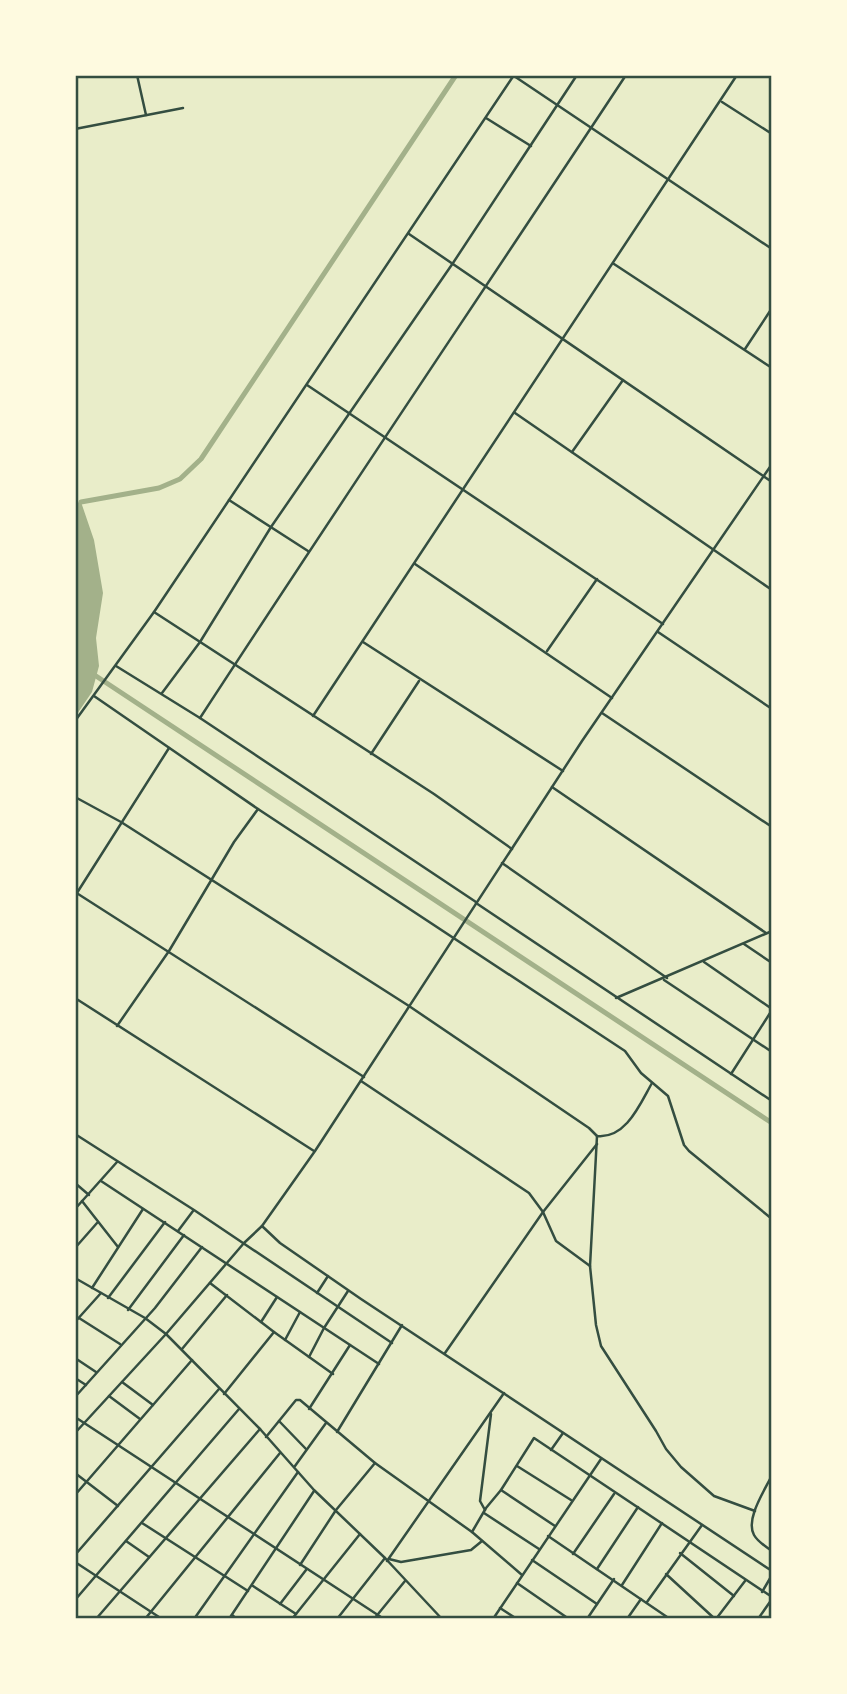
<svg xmlns="http://www.w3.org/2000/svg" width="847" height="1694" viewBox="0 0 847 1694" font-family="'Exo 2',sans-serif">
<rect width="100%" height="100%" fill="#e9edc9"/>
<polygon fill="#a3b18a" points="81,502 94,540 103,593 96,638 99,666 92,692 75,717 75,503"/>
<g fill="none" stroke-linecap="round" stroke-linejoin="round">
<g stroke="#a3b18a" stroke-width="5">
<polyline points="81,502 159,488 180,479 201,459 456,75"/>
<polyline points="96,676 772,1123"/>
</g>
<g stroke="#344e41" stroke-width="2.5">
<polyline points="137,75 146,115"/>
<polyline points="514,76 772,249"/>
<polyline points="722,102 772,134"/>
<polyline points="486,118 531,146"/>
<polyline points="75,129 183,108"/>
<polyline points="409,234 772,482"/>
<polyline points="614,264 772,368"/>
<polyline points="745,349 772,308"/>
<polyline points="307,385 663,624"/>
<polyline points="515,413 772,590"/>
<polyline points="572,452 623,380"/>
<polyline points="229,500 308,551"/>
<polyline points="415,564 612,698"/>
<polyline points="154,612 434,794 512,849"/>
<polyline points="658,632 772,709"/>
<polyline points="363,642 563,771"/>
<polyline points="547,651 597,579"/>
<polyline points="116,666 200,718 476,902"/>
<polyline points="162,693 200,642 271,527 453,263 577,75"/>
<polyline points="94,696 258,809 625,1051 641,1073 668,1096 684,1145 689,1151 772,1219"/>
<polyline points="602,713 772,827"/>
<polyline points="313,716 737,75"/>
<path d="M200,718c140,-215 284,-428 426,-643"/>
<polyline points="75,721 154,612 514,75"/>
<polyline points="371,754 419,681"/>
<polyline points="552,787 766,933"/>
<path d="M75,797l46,25 288,184 180,122 8,8c29,3 43,-32 55,-53"/>
<polyline points="502,863 667,978"/>
<polyline points="75,892 364,1077"/>
<polyline points="75,896 169,748"/>
<polyline points="744,944 772,963"/>
<polyline points="704,962 772,1009"/>
<polyline points="664,980 772,1052"/>
<polyline points="75,998 314,1151"/>
<polyline points="616,998 772,931"/>
<polyline points="117,1026 169,951 234,842 258,809"/>
<polyline points="731,1074 772,1010"/>
<polyline points="361,1081 529,1193 543,1212 556,1241 590,1266"/>
<polyline points="75,1134 194,1210 392,1343"/>
<polyline points="597,1136 590,1266 596,1325 601,1346 656,1431 666,1449 681,1467 714,1496 755,1511"/>
<polyline points="101,1181 379,1364"/>
<polyline points="75,1183 89,1195"/>
<polyline points="82,1201 118,1247"/>
<polyline points="75,1209 117,1162"/>
<polyline points="178,1231 193,1211"/>
<polyline points="75,1248 97,1223"/>
<polyline points="75,1278 145,1318 166,1334 260,1429 314,1490 385,1558 442,1619"/>
<polyline points="210,1283 274,1332 333,1374"/>
<polyline points="92,1288 143,1209"/>
<polyline points="317,1293 328,1276"/>
<polyline points="108,1298 165,1222"/>
<polyline points="128,1310 184,1235"/>
<polyline points="79,1318 120,1344"/>
<polyline points="75,1322 101,1293"/>
<polyline points="261,1322 277,1297"/>
<polyline points="285,1340 300,1312"/>
<polyline points="182,1349 227,1295"/>
<polyline points="445,1353 543,1212 597,1144"/>
<polyline points="309,1357 324,1328 348,1291"/>
<polyline points="75,1358 96,1372"/>
<polyline points="75,1378 86,1385"/>
<polyline points="122,1382 153,1405"/>
<polyline points="224,1394 274,1332"/>
<polyline points="109,1396 140,1419"/>
<polyline points="75,1397 155,1308 202,1247"/>
<polyline points="309,1409 350,1345"/>
<polyline points="75,1417 384,1619"/>
<polyline points="279,1421 306,1449"/>
<polyline points="337,1432 402,1325"/>
<polyline points="75,1433 166,1334 244,1243 262,1226"/>
<polyline points="266,1437 296,1400 300,1400 375,1463 472,1532 522,1575"/>
<polyline points="551,1450 563,1433"/>
<polyline points="295,1466 326,1423"/>
<polyline points="517,1466 571,1500"/>
<polyline points="75,1473 118,1506"/>
<path d="M772,1475c-7,15 -27,44 -18,60 4,7 12,12 18,16"/>
<polyline points="501,1490 555,1526"/>
<polyline points="75,1495 192,1360"/>
<polyline points="485,1510 480,1501 491,1414"/>
<polyline points="484,1513 539,1549"/>
<polyline points="142,1523 248,1591"/>
<polyline points="472,1532 486,1508 501,1490 534,1438 772,1597"/>
<polyline points="548,1536 670,1619"/>
<polyline points="126,1541 149,1557"/>
<polyline points="680,1553 734,1596"/>
<polyline points="573,1554 614,1494"/>
<polyline points="75,1555 219,1389"/>
<polyline points="389,1559 401,1562 471,1550 482,1541"/>
<polyline points="532,1560 597,1604"/>
<polyline points="387,1561 504,1393"/>
<polyline points="300,1565 336,1510 375,1463"/>
<polyline points="597,1569 638,1507"/>
<polyline points="666,1574 715,1619"/>
<polyline points="517,1583 569,1619"/>
<polyline points="622,1585 662,1523"/>
<polyline points="253,1586 296,1614"/>
<polyline points="762,1592 772,1575"/>
<polyline points="75,1600 239,1409"/>
<polyline points="647,1602 702,1525"/>
<polyline points="280,1604 306,1570"/>
<polyline points="500,1608 517,1619"/>
<polyline points="232,1615 237,1619"/>
<polyline points="96,1619 260,1429"/>
<polyline points="145,1619 280,1453"/>
<polyline points="194,1619 298,1472"/>
<polyline points="229,1619 314,1491"/>
<polyline points="292,1619 360,1534"/>
<polyline points="337,1619 385,1558"/>
<polyline points="374,1619 405,1581"/>
<polyline points="493,1619 601,1459"/>
<polyline points="587,1619 614,1579"/>
<polyline points="627,1619 641,1599"/>
<polyline points="716,1619 745,1581"/>
<polyline points="758,1619 772,1599"/>
</g>
<g stroke="#344e41" stroke-width="2.5">
<polyline points="772,464 582,741 315,1151 262,1226 280,1243 361,1299 772,1571"/>
<polyline points="476,903 772,1101"/>
<polyline points="75,1562 162,1619"/>
</g>
</g>
<rect width="847" height="1694" fill="none" stroke="#fefae0" stroke-width="154"/>
<rect x="77" y="77" width="693" height="1540" fill="none" stroke="#344e41" stroke-width="2.5"/>
</svg>
